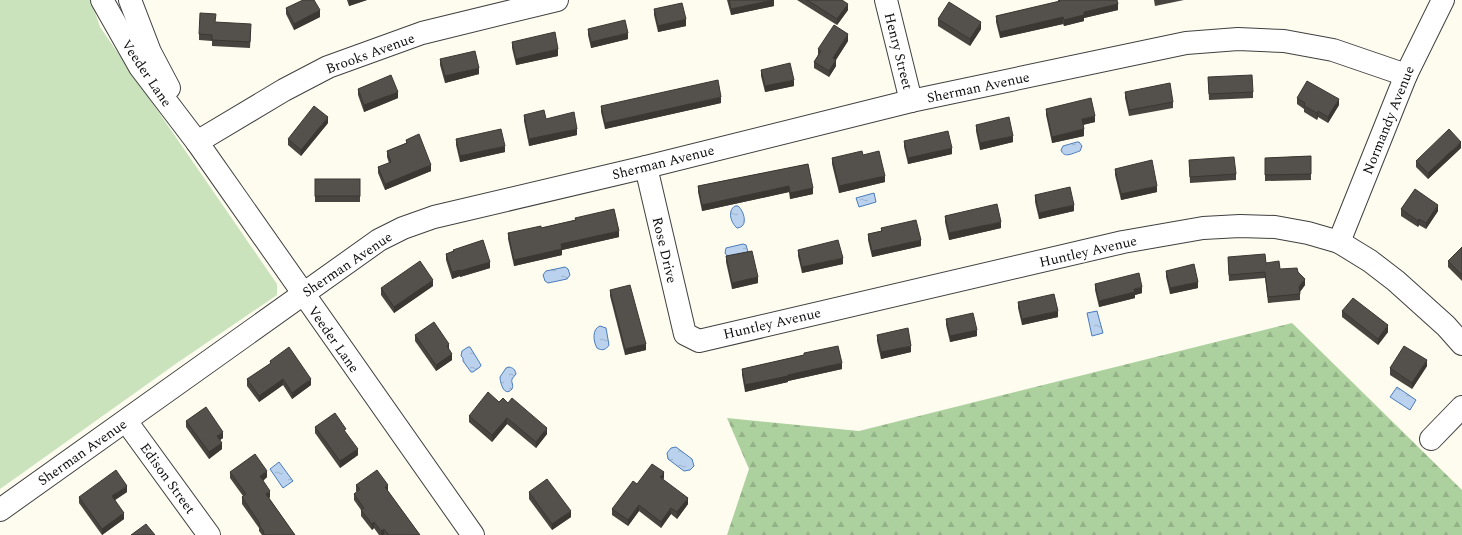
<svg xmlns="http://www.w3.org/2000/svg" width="1462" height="535" viewBox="0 0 1462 535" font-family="Spectral,serif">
<defs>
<pattern id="forest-firs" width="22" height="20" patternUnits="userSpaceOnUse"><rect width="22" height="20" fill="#add19e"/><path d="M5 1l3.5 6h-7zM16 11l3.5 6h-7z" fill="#94b287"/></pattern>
<pattern id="water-ripples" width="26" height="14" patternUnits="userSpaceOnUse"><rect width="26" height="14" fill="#bad2ee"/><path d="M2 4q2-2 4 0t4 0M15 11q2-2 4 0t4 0" fill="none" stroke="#9fb3cb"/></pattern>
</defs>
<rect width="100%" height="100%" fill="#fdfcef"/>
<polygon fill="url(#forest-firs)" points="1292,323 1462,490 1462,535 727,535 749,469 727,418 859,431"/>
<polygon fill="#cae3bd" points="0,0 91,0 100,27 277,284 277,295 177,363 0,489"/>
<g fill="url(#water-ripples)" stroke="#4a7cbb">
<path d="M1077,142h2l3,4 -2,5c-7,2 -16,8 -19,-1l2,-4z"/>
<polygon points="874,193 876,202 859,207 856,198"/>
<path d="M735,206h3c6,5 11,21 -1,22 -6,-5 -10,-17 -2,-22z"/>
<polygon points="743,244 746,245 748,252 728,257 725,253 726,248"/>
<polygon points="565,267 568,269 570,275 567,279 548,283 545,281 543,275 546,271"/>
<polygon points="1097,311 1103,333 1092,336 1087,313"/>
<path d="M600,326l6,2 3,17c-3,5 -7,6 -12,3 -4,-7 -5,-19 3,-22z"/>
<polygon points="468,347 470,347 481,365 480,367 473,372 471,372 463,361 463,358 461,356 462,351"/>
<path d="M509,367c4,1 6,2 7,7 -1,2 -3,3 -4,5 -1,4 2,6 0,10 -8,9 -12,-7 -12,-12l6,-9z"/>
<polygon points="1397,387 1416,400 1410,410 1390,397"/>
<polygon points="676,447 692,459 694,466 690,470 684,471 668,459 667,453 671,448"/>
<polygon points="279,462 293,481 283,488 270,469"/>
</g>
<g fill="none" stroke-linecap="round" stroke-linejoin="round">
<defs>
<g id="minor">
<polyline points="102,0 140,67 197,142 473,535"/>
<polyline points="130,0 150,52 169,88"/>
<polyline points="886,0 911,101"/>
<polyline points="197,142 284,90 328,67 422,33 557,0"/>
<polyline points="646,167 685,334 699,341 1123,242 1203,228 1240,226 1275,227 1308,233 1339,242 1370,261 1396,281 1446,326 1462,344"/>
<polyline points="1339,242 1406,75 1443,0"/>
<polyline points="126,421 209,535"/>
<polyline points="1431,439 1462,407"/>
<polyline points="0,510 379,240 403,228 434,217 646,167 911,101 1186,43 1238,39 1284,41 1333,50 1406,75"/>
</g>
</defs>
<use href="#minor" stroke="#404040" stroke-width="24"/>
<use href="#minor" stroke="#fff" stroke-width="22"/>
</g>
<g fill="#484540">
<polygon points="347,0 367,0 349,6"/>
<polygon points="727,0 774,0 774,6 731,15"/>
<polygon points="797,0 842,0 848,10 837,25"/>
<polygon points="1058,0 1117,0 1118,10 1084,18 1084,21 1064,26 1063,24 1000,38 996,22 996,16 1058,2"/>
<polygon points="1154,0 1184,0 1155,6"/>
<polygon points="286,8 320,17 294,30 286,14"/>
<polygon points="654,9 686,26 658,32 654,15"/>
<polygon points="938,19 981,29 970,46 938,26"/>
<polygon points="216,22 251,30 250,48 212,46 212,41 199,40 199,34"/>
<polygon points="588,29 628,39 591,48 588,35"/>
<polygon points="848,41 836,60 836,66 829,77 814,68 814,62 818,55 818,49"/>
<polygon points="512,42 558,56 516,65 512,48"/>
<polygon points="440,59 479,74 445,83 440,65"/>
<polygon points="761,70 794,86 765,92 761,76"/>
<polygon points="1208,77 1253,92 1253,98 1209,100"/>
<polygon points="358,89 398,98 364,112 358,95"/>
<polygon points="1125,92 1173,102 1173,108 1129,116 1125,98"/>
<polygon points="1297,98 1339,105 1328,123 1318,117 1317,120 1304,112 1304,109 1297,104"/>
<polygon points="721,103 605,129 601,112 601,106"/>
<polygon points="1046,109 1095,122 1083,125 1084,136 1052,143 1046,115"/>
<polygon points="524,115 546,119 577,135 529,146 524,121"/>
<polygon points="328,123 301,156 288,145 288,139"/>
<polygon points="976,125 1013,142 980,150 976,131"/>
<polygon points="456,139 505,152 460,162 456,145"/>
<polygon points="406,140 431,171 385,190 378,173 378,167 389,163 387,157 387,151 406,143"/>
<polygon points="904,141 952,154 908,164 904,147"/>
<polygon points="1461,148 1428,179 1416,167 1416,161"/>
<polygon points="863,155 885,182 839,193 832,164 832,158"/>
<polygon points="1311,156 1311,180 1265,181 1265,158"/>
<polygon points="1189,160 1236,174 1236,180 1190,183"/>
<polygon points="808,164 813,194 790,199 789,192 702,211 698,192 698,186"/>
<polygon points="1115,169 1157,192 1121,200 1115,175"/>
<rect x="315" y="179" width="45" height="23"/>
<polygon points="1035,195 1074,211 1039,219 1035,202"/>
<polygon points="1401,209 1438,211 1426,229 1419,225 1418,227 1401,216"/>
<polygon points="945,216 1001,228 949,240 945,222"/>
<polygon points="575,218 619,237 562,250 562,255 514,266 508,239 508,233 541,228 575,220"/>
<polygon points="881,228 921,246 872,257 868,240 868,234 881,231"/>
<polygon points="1462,247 1462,281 1448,267 1448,261"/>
<polygon points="453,250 490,268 460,277 460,276 452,279 446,260 446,254 453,251"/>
<polygon points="798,250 843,264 802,273 798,256"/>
<polygon points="726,256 758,283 732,289 726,262"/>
<polygon points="1228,257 1266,263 1280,269 1298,272 1305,285 1300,292 1300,300 1268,303 1265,278 1229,281"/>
<polygon points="1166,271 1198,288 1170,294 1166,277"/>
<polygon points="1095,284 1142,293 1135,295 1135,298 1099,307 1095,290"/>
<polygon points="433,286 394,313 381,295 381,288"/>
<polygon points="610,290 646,350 625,355 610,296"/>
<polygon points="1018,302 1058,317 1022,325 1018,308"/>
<polygon points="1342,311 1388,332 1378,345 1342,317"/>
<polygon points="946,319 977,336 950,342 946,325"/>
<polygon points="415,335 449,350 452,360 436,371 415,341"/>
<polygon points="877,335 911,352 881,359 877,341"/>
<polygon points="804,353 842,369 788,381 788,382 745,392 742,375 742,369 804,355"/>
<polygon points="270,361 311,385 292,399 283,385 259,402 247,386 247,379 270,364"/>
<polygon points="1427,366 1412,389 1390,375 1390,368"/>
<polygon points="499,402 508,403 547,434 536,448 507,424 492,442 469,422 469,416"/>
<polygon points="186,421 223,438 220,440 222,449 209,459 186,427"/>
<polygon points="315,427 346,433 358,455 340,468 315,433"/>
<polygon points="230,472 267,477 263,481 270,497 269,498 295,535 262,535 259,531 259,528 242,504 242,497 243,496 230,478"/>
<polygon points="664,478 663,479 688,504 677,519 671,514 661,528 639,511 628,526 612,515 612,509 637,484"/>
<polygon points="356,485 388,491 420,535 379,535 374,528 372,530 361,516 361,510 354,500 354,494 357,492 356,491"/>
<polygon points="127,492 115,500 124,519 102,535 79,503 79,497"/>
<polygon points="529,492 571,517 552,530 529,499"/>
</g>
<g fill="#3b3834">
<polygon points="349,0 367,0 349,6"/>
<polygon points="774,0 774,6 731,15 731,9"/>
<polygon points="848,4 848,10 837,25 837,19"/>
<polygon points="1118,4 1118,10 1084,18 1084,21 1064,26 1064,20 1084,12"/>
<polygon points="320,10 320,17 294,30 294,24"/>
<polygon points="1063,17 1063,24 1000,38 1000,32"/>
<polygon points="686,19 686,26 658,32 658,26"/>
<polygon points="981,22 981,29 970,46 970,39"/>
<polygon points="628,33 628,39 591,48 591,42"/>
<polygon points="848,34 848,41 833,64 833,58"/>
<polygon points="558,49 558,56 516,65 516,59"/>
<polygon points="836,60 836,66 829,77 829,71"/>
<polygon points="479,68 479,74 445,83 445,76"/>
<polygon points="794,80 794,86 765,92 765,86"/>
<polygon points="398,92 398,98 364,112 364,105"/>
<polygon points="721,97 721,103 605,129 605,123"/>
<polygon points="1339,99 1339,105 1328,123 1328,117"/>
<polygon points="1318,111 1318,117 1317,120 1317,113"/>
<polygon points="1095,116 1095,122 1082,125 1082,119"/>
<polygon points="328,117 328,123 301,156 301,150"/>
<polygon points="577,129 577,135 529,146 529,139"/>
<polygon points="1084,129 1084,136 1052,143 1052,137"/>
<polygon points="1013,136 1013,142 980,150 980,143"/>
<polygon points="1461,142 1461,148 1428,179 1428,173"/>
<polygon points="505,146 505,152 460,162 460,156"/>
<polygon points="952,148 952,154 908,164 908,158"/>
<polygon points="431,165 431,171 385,190 385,184"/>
<polygon points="885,176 885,182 839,193 839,186"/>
<polygon points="789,186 789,192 702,211 702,205"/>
<polygon points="1157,186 1157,192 1121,200 1121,194"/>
<polygon points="813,188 813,194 790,199 790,193"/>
<polygon points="1074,205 1074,211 1039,219 1039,213"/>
<polygon points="1438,205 1438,211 1426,229 1426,223"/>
<polygon points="1419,219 1419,225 1418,227 1418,221"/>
<polygon points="1001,222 1001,228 949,240 949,233"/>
<polygon points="619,231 619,237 562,250 562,255 514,266 514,260 561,244"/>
<polygon points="921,240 921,246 872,257 872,251"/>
<polygon points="843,258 843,264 802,273 802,267"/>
<polygon points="490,262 490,268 460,277 460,271"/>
<polygon points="460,270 460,276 452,279 452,272"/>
<polygon points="758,277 758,283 732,289 732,283"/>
<polygon points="1305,279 1305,285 1299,293 1299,287"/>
<polygon points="433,280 433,286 394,313 394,307"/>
<polygon points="1198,282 1198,288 1170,294 1170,288"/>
<polygon points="1142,287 1142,293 1135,295 1135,298 1099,307 1099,301 1134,289"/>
<polygon points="1058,311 1058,317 1022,325 1022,319"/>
<polygon points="1388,325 1388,332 1378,345 1378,339"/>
<polygon points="977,330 977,336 950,342 950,336"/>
<polygon points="449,344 449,350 447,346"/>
<polygon points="646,344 646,350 625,355 625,349"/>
<polygon points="911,346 911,352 881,359 881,352"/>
<polygon points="452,354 452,360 436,371 436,365"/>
<polygon points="1427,360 1427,366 1412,389 1412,383"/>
<polygon points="842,363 842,369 788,381 788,382 745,392 745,385 788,375"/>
<polygon points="283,379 283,385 259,402 259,396"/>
<polygon points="311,379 311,385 292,399 292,393"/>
<polygon points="507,418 507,424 492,442 492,435"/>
<polygon points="547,428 547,434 536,448 536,442"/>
<polygon points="223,432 223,438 217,442 217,436"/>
<polygon points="222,443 222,449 209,459 209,452"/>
<polygon points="358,449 358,455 340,468 340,461"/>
<polygon points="267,471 267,477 260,483 260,476"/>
<polygon points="664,472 664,478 660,483 660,477"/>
<polygon points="388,485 388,491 385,493 385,487"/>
<polygon points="127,486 127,492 112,502 112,496"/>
<polygon points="270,491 270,497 266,500 266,494"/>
<polygon points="688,498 688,504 677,519 677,512"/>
<polygon points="639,505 639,511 628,526 628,520"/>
<polygon points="671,508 671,514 661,528 661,522"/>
<polygon points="571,511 571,517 552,530 552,524"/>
<polygon points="124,513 124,519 102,535 102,529"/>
<polygon points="374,522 374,528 372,530 372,524"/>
<polygon points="384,529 384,535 381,535 381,531"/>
</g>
<g fill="#54504b" stroke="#3b3834">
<polygon points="303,0 314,0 320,10 294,24 286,8"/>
<polygon points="729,0 773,0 731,9"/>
<polygon points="807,0 842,0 848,4 837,19"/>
<polygon points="1059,0 1117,0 1118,4 1084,12 1084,15 1064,20 1063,17 1000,32 996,16 1060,1"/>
<polygon points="949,2 981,22 970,39 938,19"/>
<polygon points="682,3 686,19 658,26 654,9"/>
<polygon points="200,13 216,14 215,22 251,24 250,42 212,40 212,35 199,34"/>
<polygon points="625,20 628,33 591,42 588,29"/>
<polygon points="834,25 848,34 833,58 836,60 829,71 814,62 821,51 818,49"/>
<polygon points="555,32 558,49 516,59 512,42"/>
<polygon points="475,51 479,68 445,76 440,59"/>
<polygon points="790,63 794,80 765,86 761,70"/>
<polygon points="391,75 398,92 364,105 358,89"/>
<polygon points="1252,75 1253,92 1209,94 1208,77"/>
<polygon points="718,80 721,97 605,123 601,106"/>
<polygon points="1307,81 1339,99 1328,117 1318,111 1317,113 1304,106 1305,103 1297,98"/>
<polygon points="1170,83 1173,102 1129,110 1125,92"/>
<polygon points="1091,98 1095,116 1082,119 1084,129 1052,137 1046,109"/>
<polygon points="314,106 328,117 301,150 288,139"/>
<polygon points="544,110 546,119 574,112 577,129 529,139 524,115"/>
<polygon points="1009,117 1013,136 980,143 976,125"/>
<polygon points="501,129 505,146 460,156 456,139"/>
<polygon points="1449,129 1461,142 1428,173 1416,161"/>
<polygon points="948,131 952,148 908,158 904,141"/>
<polygon points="419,134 431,165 385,184 378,167 391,162 387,151 407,143 406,140"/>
<polygon points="862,151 863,155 879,151 885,176 839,186 832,158"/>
<polygon points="1311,156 1311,174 1265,175 1265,158"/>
<polygon points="1234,157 1236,174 1190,177 1189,160"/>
<polygon points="1152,160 1157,186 1121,194 1115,169"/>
<polygon points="808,164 813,188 790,193 789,186 702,205 698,186"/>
<rect x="315" y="179" width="45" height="17"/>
<polygon points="1070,187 1074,205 1039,213 1035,195"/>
<polygon points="1415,189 1438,205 1426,223 1419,219 1418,221 1401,209"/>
<polygon points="997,204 1001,222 949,233 945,216"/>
<polygon points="614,209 619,231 561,244 562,249 514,260 508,233 541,226 541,228 576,220 575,218"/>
<polygon points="916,220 921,240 872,251 868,234 882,231 881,228"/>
<polygon points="483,240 490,262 460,271 460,270 452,272 446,254 454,251 453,250"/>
<polygon points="838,240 843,258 802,267 798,250"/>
<polygon points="1462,247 1462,275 1448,261"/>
<polygon points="752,251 758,277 732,283 726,256"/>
<polygon points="1265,254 1266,263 1279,261 1280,269 1297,268 1298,272 1305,279 1299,287 1300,294 1268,297 1265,272 1229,275 1228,257"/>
<polygon points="420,261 433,280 394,307 381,288"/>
<polygon points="1194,264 1198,282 1170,288 1166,271"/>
<polygon points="1139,273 1142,287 1134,289 1135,292 1099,301 1095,284"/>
<polygon points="630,285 646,344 625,349 610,290"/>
<polygon points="1054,294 1058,311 1022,319 1018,302"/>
<polygon points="1353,298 1388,325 1378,339 1342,311"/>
<polygon points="973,313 977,330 950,336 946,319"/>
<polygon points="434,322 449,344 447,346 452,354 436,365 415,335"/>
<polygon points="908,328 911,346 881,352 877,335"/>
<polygon points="838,346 842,363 788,375 788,376 745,385 742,369 804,355 804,353"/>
<polygon points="1404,346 1427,360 1412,383 1390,368"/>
<polygon points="289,347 311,379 292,393 283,379 259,396 247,379 271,363 270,361"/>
<polygon points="488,392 499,402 503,398 508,403 512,398 547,428 536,442 507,418 492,435 469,416"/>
<polygon points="206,407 223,432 217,436 222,443 209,452 186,421"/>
<polygon points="335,413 346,429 344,430 358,449 340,461 315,427"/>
<polygon points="255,454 267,471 260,476 270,491 266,494 295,535 265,535 263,533 264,532 259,525 260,524 242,497 246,494 230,472"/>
<polygon points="652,464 664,472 660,477 688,498 677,512 671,508 661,522 639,505 628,520 612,509 633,481 637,484"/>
<polygon points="116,470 127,486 112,496 124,513 102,529 79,497"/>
<polygon points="377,470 388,485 385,487 420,535 389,535 384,529 381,531 374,522 372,524 361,510 364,508 354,494 360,489 356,485"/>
<polygon points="547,479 571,511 552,524 529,492"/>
<polygon points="146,524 155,535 131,535"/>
</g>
<g text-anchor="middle" stroke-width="4" stroke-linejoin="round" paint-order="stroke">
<g font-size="14" fill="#0d0d0d" stroke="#fff">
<text transform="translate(899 51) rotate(76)" y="5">Henry Street</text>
<text transform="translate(370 53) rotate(-20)" y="5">Brooks Avenue</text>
<text transform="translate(147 73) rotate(56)" y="5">Veeder Lane</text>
<text transform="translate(978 87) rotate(-12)" y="5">Sherman Avenue</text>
<text transform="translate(1388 120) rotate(-68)" y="5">Normandy Avenue</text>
<text transform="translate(663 162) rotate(-14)" y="5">Sherman Avenue</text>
<text transform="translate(665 250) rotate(77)" y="5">Rose Drive</text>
<text transform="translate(1088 251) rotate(-13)" y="5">Huntley Avenue</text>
<text transform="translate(347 264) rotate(-34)" y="5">Sherman Avenue</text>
<text transform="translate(772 323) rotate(-13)" y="5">Huntley Avenue</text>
<text transform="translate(334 339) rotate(55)" y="5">Veeder Lane</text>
<text transform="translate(82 452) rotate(-35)" y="5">Sherman Avenue</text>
<text transform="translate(168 478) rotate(54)" y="5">Edison Street</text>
</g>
</g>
</svg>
